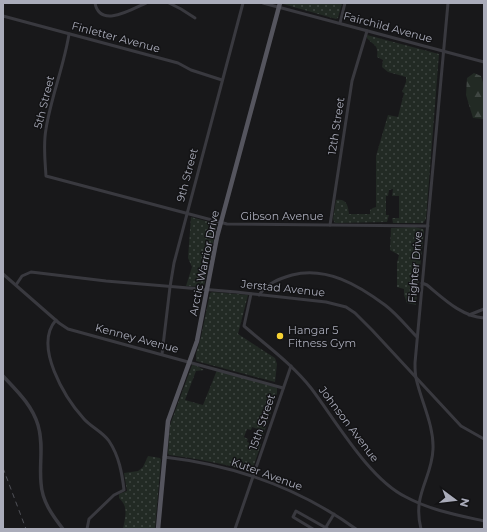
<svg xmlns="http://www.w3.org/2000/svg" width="487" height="532" viewBox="0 0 487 532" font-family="Montserrat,sans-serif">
<defs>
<pattern id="grass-dots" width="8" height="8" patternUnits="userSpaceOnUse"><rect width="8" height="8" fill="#222a24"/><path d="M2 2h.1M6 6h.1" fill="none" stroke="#3f4642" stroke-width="1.8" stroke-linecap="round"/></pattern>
<pattern id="forest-firs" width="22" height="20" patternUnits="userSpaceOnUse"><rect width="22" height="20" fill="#222a24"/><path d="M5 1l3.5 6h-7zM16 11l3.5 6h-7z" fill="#3f4642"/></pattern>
</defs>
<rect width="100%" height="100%" fill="#18181a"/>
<g fill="url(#grass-dots)">
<polygon points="283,3 342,3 338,18 336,19 283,4"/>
<path d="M367,35l72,19 -13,165 -3,4h-30l-1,-5h7v-22h-7l1,-7 -4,1 -1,6h-2v19h3l-2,7 -52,1 -2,-4 3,-19c11,-2 12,6 13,14h21v-4l3,-2 3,-1v-51l12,-41 10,2 6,-24 -2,-1 4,-10v-5l-18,-5 -6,-5 1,-7 -6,-3c2,-12 -3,-11 -10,-19z"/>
<polygon points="191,217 217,224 204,286 201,287 186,286 192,267 188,258"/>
<polygon points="414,227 423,229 424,231 416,305 407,303 404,295 404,289 397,287 397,263 399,255 390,250 391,228"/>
<polygon points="212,292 248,295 238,334 275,358 277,364 275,382 196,361 196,354 201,337 210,293"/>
<path d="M194,364l10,6 -8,1 -11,29 18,5 14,-35 60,17v6l-15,46 -1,1 -3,-1 3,-9 -9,-3 -1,3 -4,-1 -3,8 4,2 -1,3 9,3 1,-2 4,1 -9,27 -2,1c-27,-9 -53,-13 -81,-17l-1,-2 2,-28 22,-60z"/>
<path d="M148,456l12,2 1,2 -6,69h-32c2,-12 6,-22 -4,-31v-4l8,-3 -3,-18 14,-2 5,-4z"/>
</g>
<polygon fill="url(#forest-firs)" points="474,73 481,76 484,86 484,119 473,118 466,95 467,78"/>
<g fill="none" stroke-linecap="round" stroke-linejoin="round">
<g stroke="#39393f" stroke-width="3">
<path d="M95,3c5,26 37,6 51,0"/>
<polyline points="169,3 181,9 195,18"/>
<polyline points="263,3 484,62"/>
<polyline points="3,16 178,63 191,70 222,80"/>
<polyline points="340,23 345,3"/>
<path d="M69,34c-5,32 -18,63 -23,95 -3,16 -1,31 0,47l181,48 201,2"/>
<polyline points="330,225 352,81 367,31"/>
<polyline points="3,274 59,323 68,329 283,388"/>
<path d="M422,283l5,2c17,14 34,31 57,33"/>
<polyline points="16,285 22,276 31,272 106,281 236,292 326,302 346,307 355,313 372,330 461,426 484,439"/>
<path d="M251,294l-7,32c23,20 48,38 67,62 25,33 58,91 95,109 24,13 51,18 78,24"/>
<path d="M259,295c9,-12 19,-16 33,-20 34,-9 66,10 93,30 12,9 22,22 32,32"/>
<polyline points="469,315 484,309"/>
<path d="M56,320c-23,26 9,78 28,99 7,8 19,13 25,22 10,15 13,32 15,49l-10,5 -25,24 -2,10"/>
<polyline points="162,354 170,287 174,263 243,3"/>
<path d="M164,457c70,8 135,31 192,72"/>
<polyline points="326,527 334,514"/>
<polyline points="235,529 291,366"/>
<polyline points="313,529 293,517 296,511 328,529"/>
<path d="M421,529c-9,-35 11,-50 12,-80 1,-24 -12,-48 -17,-71 -1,-5 -1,-10 -1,-15l33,-360"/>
</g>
<path stroke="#39393f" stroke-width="3.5" d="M3,376c14,15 29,29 35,49 6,20 1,38 3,58 1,18 11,32 22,46"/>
<polyline stroke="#55555e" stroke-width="4.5" points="158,529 168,421 197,341 217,237 280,3"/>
<polyline stroke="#505158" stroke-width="1" stroke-dasharray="5 4" stroke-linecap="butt" points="3,468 26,529"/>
</g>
<circle fill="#f7d233" stroke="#131315" stroke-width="1.5" cx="280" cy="336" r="4"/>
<g text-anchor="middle" stroke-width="3" stroke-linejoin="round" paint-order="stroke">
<g font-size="11" fill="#aaacba" stroke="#131315">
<text transform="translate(388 27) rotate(15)" y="4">Fairchild Avenue</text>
<text transform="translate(116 37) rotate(15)" y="4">Finletter Avenue</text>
<text transform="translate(44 102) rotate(-76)" y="4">5th Street</text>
<text transform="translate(336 126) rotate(-81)" y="4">12th Street</text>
<text transform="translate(187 175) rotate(-75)" y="4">9th Street</text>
<text x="282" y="220">Gibson Avenue</text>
<text transform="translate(204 263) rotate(-78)" y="4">Arctic Warrior Drive</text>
<text transform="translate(415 267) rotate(-85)" y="4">Fighter Drive</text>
<text transform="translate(283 288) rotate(6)" y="4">Jerstad Avenue</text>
<text transform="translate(137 338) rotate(15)" y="4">Kenney Avenue</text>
<text transform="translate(262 422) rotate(-71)" y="4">15th Street</text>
<text transform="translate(349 424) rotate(53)" y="4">Johnson Avenue</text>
<text transform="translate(267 474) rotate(20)" y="4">Kuter Avenue</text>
</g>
<g font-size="11" fill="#aaacba" stroke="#131315" text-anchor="start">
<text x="288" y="334">Hangar 5<tspan x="288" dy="13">Fitness Gym</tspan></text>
</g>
</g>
<rect width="487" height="532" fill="none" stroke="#aaacba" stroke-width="8"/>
<g transform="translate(455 500) rotate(105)" stroke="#131315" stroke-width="3" paint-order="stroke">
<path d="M0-3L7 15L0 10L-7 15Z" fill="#aaacba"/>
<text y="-6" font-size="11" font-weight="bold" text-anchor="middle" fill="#aaacba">N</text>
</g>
</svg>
